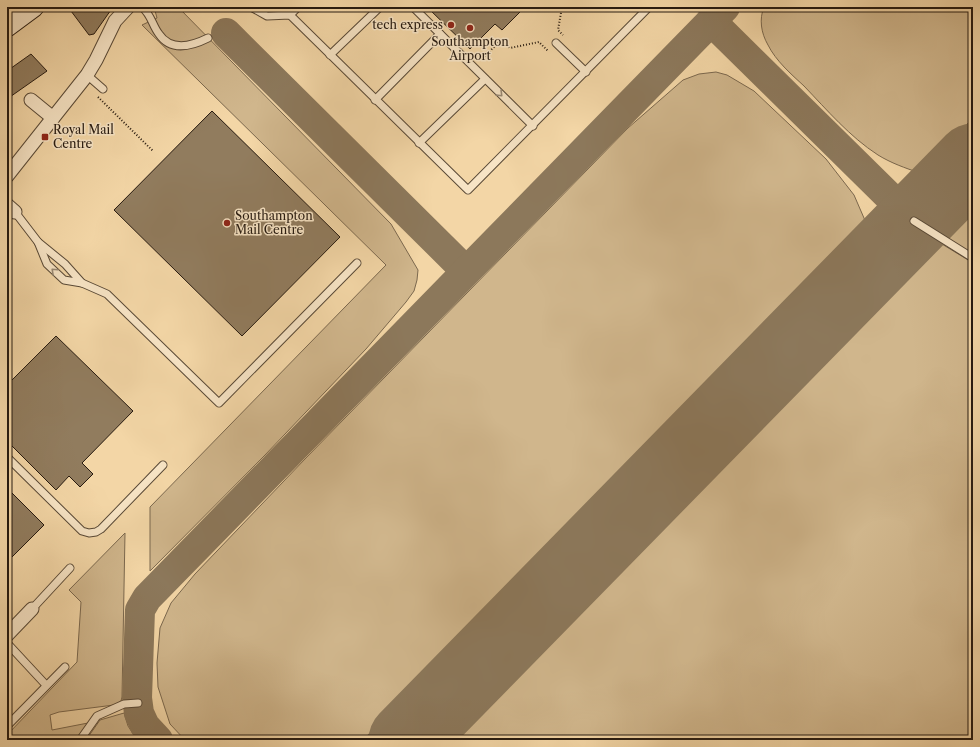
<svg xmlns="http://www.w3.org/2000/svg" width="980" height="747" viewBox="0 0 980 747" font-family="'Libre Caslon Text',serif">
<rect width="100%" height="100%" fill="#f3d6a6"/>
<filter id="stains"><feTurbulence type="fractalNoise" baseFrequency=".005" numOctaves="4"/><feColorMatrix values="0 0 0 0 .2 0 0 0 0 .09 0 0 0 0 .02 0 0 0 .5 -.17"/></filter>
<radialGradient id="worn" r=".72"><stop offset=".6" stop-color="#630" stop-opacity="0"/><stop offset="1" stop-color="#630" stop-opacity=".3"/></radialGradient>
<g fill="#d0b68c" stroke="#7b684e">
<polygon points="154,7 178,7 391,224 418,270 417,280 414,291 406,302 366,349 265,455 150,571 150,507 386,265 142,25 157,18"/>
<path d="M764,7h209v111l-53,55c-15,-5 -29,-10 -42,-18 -28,-18 -51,-45 -74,-69 -13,-12 -28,-25 -36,-41 -7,-12 -9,-26 -4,-38z"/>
<polygon points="716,72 727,75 754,91 826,159 854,195 867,225 363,740 185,740 170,724 158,687 157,663 160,628 171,603 195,574 305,459 628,128 683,80 699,74"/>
<polygon points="973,203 973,255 952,242 944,233"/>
<polygon points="937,241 973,263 973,740 448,740"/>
<polygon points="125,533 122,697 121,701 114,705 59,712 50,715 52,730 88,723 77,740 7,740 7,735 77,662 81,602 69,590"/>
<polygon points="124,713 128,726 137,740 86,740 100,720"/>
</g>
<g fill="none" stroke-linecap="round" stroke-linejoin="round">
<g stroke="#8c785b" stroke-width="30">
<polyline points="711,21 914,221"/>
<polyline points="226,33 466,271"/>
<polyline points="158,740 145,726 139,713 137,698 140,610 147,598 725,7"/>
</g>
<polyline stroke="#8c785b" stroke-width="75" points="406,740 973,161"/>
</g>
<g fill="#917c5e" stroke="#261a10">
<polygon points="76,7 113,7 94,34 89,35 71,11"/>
<polygon points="427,7 525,7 502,30 495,24 470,49"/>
<polygon points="31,54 47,71 7,99 7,71"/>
<polygon points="212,111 340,237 242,336 114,210"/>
<polygon points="56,336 133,411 82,463 93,474 80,487 69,476 56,490 7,441 7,385"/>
<polygon points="7,488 44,525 7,562"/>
</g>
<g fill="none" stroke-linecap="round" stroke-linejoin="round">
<defs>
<g id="lane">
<path d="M142,7c10,9 10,18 17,27 12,18 33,12 49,4"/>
<polyline points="251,7 267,16 290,15 468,190 649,7"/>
<polyline points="413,7 533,126"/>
<polyline points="290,15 298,7"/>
<polyline points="556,43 586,72"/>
<polyline points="330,55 380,7"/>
<polyline points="87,75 103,89"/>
<polyline points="375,100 440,34"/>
<polyline points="419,143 485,79"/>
<polyline points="15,212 38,242 65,264 82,283"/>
<polyline points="914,221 973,258"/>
<polyline points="38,242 47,264 64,280 82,283 107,294 219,403 357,263"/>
<polyline points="7,457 82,531 89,533 96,532 101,529 163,465"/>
<polyline points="32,609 70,568"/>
<polyline points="7,643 46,685"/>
<polyline points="7,726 65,667"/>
<polyline points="80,740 97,716 124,704 138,703"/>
</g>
<g id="street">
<polyline points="31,100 53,118"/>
<polyline points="7,176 87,75 96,60 115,21 128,7"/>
<polyline points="7,205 15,212"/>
<polyline points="7,635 32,609"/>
</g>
<polyline id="secondary" points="7,27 34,7"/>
</defs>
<use href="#lane" stroke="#594936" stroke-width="9"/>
<use href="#street" stroke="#594936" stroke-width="15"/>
<use href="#secondary" stroke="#261a10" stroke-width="21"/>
<g stroke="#261a10" stroke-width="2" stroke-dasharray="1 2" stroke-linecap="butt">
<polyline points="562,7 558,30 563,35"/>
<polyline points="485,56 501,40 510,48 539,42 548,51"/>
<polyline points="98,97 153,151"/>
</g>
<use href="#lane" stroke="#f7e4c5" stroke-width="7"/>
<use href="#street" stroke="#f7e4c5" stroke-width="13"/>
<use href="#secondary" stroke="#f7e4c5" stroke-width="19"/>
</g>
<defs><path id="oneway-chevron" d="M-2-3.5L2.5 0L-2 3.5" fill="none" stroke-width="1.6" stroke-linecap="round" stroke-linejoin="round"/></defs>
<g stroke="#998974">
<use href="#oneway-chevron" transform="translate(500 94) rotate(45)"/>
<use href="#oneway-chevron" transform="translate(54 271) rotate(-137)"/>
</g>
<g fill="#8f2418" stroke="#f7e4c5" stroke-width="1.5">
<circle cx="451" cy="25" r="4"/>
<circle cx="470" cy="28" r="4"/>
<rect x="41" y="133" width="8" height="8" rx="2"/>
<circle cx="227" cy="223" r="4"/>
</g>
<g text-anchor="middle" stroke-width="3" stroke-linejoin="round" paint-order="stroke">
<g font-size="12" fill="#261a10" stroke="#f7e4c5" text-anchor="start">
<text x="443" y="29" text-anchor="end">tech express</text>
<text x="470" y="46" text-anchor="middle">Southampton<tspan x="470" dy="14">Airport</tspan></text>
<text x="53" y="134">Royal Mail<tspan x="53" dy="14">Centre</tspan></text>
<text x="235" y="220">Southampton<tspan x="235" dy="14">Mail Centre</tspan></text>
</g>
</g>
<rect width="980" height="747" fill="none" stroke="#f3d6a6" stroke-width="24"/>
<rect x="8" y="8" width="964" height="731" fill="none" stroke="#261a10" stroke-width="2"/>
<rect x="12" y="12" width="956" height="723" fill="none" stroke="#261a10"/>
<rect width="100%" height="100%" filter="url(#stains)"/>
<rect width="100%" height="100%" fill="url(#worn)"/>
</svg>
